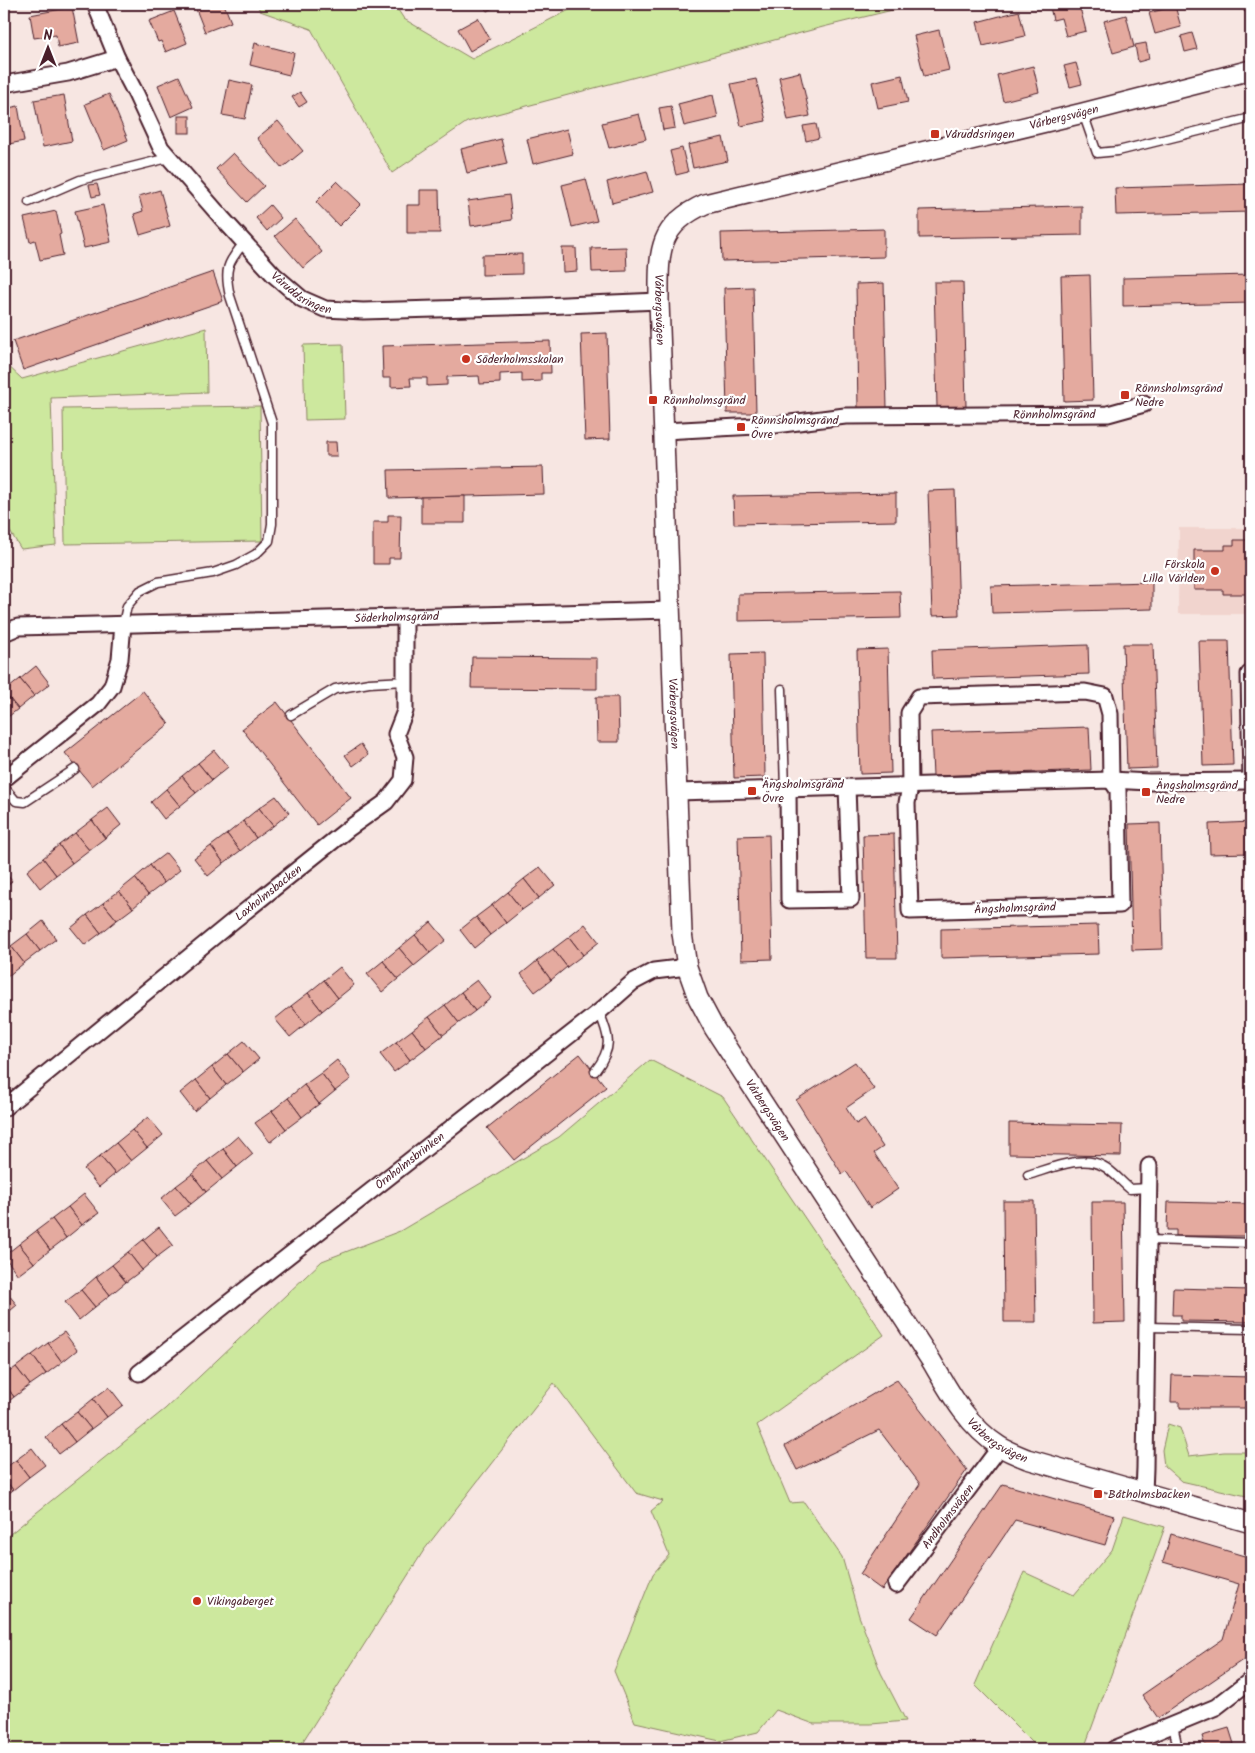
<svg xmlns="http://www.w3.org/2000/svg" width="1255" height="1753" viewBox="0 0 1255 1753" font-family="Kalam,sans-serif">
<rect width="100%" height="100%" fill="#f7e6e2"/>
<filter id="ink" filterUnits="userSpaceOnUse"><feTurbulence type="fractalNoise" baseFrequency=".02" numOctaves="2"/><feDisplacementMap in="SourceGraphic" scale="10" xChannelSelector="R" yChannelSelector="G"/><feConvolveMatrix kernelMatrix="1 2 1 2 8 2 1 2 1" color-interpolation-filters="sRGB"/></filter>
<g filter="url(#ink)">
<polygon fill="#f1d4ce" points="1179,528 1251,528 1251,614 1178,614"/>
<g fill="#cde89e" stroke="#8c8464">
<polygon points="257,4 394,4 404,19 472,59 581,4 917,4 823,27 467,122 392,173 311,29 260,11"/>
<polygon points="206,328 207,392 51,398 56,545 21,549 4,522 4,362 22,379"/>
<polygon points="343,344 345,419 305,420 303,345"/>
<polygon points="260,406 262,541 65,544 63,409"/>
<polygon points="650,1060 723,1097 884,1335 757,1425 790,1503 804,1502 842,1557 859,1616 881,1673 906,1721 871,1724 814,1724 776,1710 758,1732 720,1741 635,1722 614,1671 653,1574 669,1555 651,1511 663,1501 636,1493 554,1383 424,1550 298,1749 4,1749 4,1537 5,1538 165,1409 322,1261 400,1231 559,1137"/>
<polygon points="1168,1424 1180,1428 1189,1456 1224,1452 1247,1452 1251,1456 1251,1497 1181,1481 1164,1466 1162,1450"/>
<polygon points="1124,1515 1165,1527 1085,1746 1078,1749 1039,1749 975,1685 1024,1572 1074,1595 1112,1550"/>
</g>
<g fill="#e4aa9f" stroke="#4a1f2b">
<polygon points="194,4 224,4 231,22 205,32"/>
<polygon points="482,4 500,4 487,11"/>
<polygon points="1057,4 1079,4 1086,31 1066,36 1061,18 1053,20 1050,7"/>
<polygon points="1175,6 1181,27 1155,34 1149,13"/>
<polygon points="72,7 79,43 58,47 56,35 34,38 30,15"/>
<polygon points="174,11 187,43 166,52 161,41 158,42 149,21"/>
<polygon points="1019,11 1025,36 983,46 977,22"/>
<polygon points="1126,15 1134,47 1113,53 1104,21"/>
<polygon points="478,18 490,39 470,51 458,29"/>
<polygon points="939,30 949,70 924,76 914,36"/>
<polygon points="1192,33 1197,49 1185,52 1181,36"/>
<polygon points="255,43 294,53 289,75 250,65"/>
<polygon points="1146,43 1149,59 1138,62 1135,45"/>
<polygon points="1076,63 1082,84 1070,87 1064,66"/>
<polygon points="1033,66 1039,92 1003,101 997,75"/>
<polygon points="800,72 810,116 788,120 779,77"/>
<polygon points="902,75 908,102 878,108 872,82"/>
<polygon points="179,76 193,107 171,117 158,85"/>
<polygon points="756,79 766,121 741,126 731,84"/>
<polygon points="229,80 252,85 245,119 222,115"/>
<polygon points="300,92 307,102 299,107 292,97"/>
<polygon points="109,94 128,140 104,150 85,104"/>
<polygon points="64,95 72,141 43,147 34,100"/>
<polygon points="713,95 718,118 684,126 678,104"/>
<polygon points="18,106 24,141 4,145 4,109"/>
<polygon points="671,106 675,128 663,130 659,108"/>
<polygon points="639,114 646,139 609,148 602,123"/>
<rect x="178" y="116" width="12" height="17"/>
<polygon points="278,121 303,151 282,168 257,138"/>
<polygon points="816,124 819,138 806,141 803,126"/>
<polygon points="567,129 573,154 533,164 527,139"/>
<polygon points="723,137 728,161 693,168 688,145"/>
<polygon points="501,139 507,164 467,173 461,149"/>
<polygon points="682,148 688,172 676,175 670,151"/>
<polygon points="233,153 264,186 247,202 216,169"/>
<polygon points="647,171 653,192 612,203 607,182"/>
<polygon points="586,179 597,221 572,227 562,185"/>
<polygon points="337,181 361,204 339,226 316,202"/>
<polygon points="97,184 100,195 92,197 89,185"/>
<polygon points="1251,184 1251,212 1116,215 1115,188"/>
<polygon points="160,190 170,226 140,235 134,214 143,211 139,196"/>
<polygon points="420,190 439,190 440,233 407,233 407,205 420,205"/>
<polygon points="509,195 512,220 471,226 468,201"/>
<polygon points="103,205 111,242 84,248 75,211"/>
<polygon points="270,205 281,218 267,231 256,218"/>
<polygon points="1082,206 1082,235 919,238 919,210"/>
<polygon points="56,211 61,234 59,235 63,255 40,260 35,240 30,242 24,218"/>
<polygon points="295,219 322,252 303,268 275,236"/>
<polygon points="884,229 884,257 722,261 721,233"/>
<polygon points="626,247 627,271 592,272 591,248"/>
<polygon points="562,248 576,248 577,271 563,272"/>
<polygon points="522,254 522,274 482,275 482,255"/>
<polygon points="213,272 223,301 23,370 13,341"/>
<polygon points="1090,275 1093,400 1064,401 1061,276"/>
<polygon points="1251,275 1251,303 1123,306 1123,278"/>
<polygon points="934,282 963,282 966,407 937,407"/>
<polygon points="884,283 887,409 858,409 856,284"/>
<polygon points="753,287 756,413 727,413 724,288"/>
<polygon points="607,333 610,439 585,440 581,334"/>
<polygon points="550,341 551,373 541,373 541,381 522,382 522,373 500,374 500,383 480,384 479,376 447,377 447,385 427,386 427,378 410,378 411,386 391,387 391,378 383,378 382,346"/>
<polygon points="326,442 336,442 337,456 326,456"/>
<polygon points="543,467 544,494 389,498 388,470"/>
<polygon points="955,490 959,615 932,616 928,491"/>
<polygon points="896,493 896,521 734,524 733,496"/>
<polygon points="465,496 465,523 421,523 421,497"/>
<polygon points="388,515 401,515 400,558 389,558 389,564 373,564 373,522 388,522"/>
<polygon points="1234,540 1251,540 1251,594 1223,594 1223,590 1194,590 1194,550 1225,550 1225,545 1234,545"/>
<polygon points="1152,582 1152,609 992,613 991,586"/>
<polygon points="900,591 901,618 738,621 738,594"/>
<polygon points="1199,641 1229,641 1233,765 1203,766"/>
<polygon points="1123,644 1153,644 1157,768 1127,769"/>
<polygon points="1088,645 1089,674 933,679 932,650"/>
<polygon points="888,649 891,773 860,774 857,650"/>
<polygon points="763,653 765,777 734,778 731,654"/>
<polygon points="472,657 597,658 597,689 471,688"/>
<polygon points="36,666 50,684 34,696 20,679"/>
<polygon points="20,679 34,696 18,709 4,692"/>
<polygon points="143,691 169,724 92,786 65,753"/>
<polygon points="4,692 18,709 4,720"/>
<polygon points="596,697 618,697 619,742 597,742"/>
<polygon points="277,702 351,798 317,825 242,729"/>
<polygon points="1089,727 1091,770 933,776 931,732"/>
<polygon points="361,744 368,755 353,766 345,755"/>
<polygon points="214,750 228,767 212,780 198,763"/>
<polygon points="198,763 212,780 196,793 182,776"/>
<polygon points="182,776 196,793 180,806 166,789"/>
<polygon points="166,789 180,806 164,819 151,802"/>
<polygon points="276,796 289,813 273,826 259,808"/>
<polygon points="108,808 121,825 105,838 92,820"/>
<polygon points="259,808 273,826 256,838 243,821"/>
<polygon points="92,820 105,838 89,850 75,833"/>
<polygon points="243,821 256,838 240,851 227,834"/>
<polygon points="1251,822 1251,853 1210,854 1209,824"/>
<polygon points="1160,823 1163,949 1132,950 1129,824"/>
<polygon points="75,833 89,850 72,863 59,845"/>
<polygon points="227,834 240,851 224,863 211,846"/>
<polygon points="894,834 897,958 866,958 863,835"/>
<polygon points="769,835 772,959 741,960 738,836"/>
<polygon points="59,845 72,863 56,875 43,858"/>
<polygon points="211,846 224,863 208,876 194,858"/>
<polygon points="166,853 180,870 164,883 150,865"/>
<polygon points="43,858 56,875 40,888 27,871"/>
<polygon points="150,865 164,883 148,895 135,878"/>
<polygon points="540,867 555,885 539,898 524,879"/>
<polygon points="4,871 12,881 4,888"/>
<polygon points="135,878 148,895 133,908 119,891"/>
<polygon points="524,879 539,898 522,910 508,892"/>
<polygon points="119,891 133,908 117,920 103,903"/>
<polygon points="508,892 522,910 506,923 492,905"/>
<polygon points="103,903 117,920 101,933 87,915"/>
<polygon points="492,905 506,923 490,935 476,917"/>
<polygon points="87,915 101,933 85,945 71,928"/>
<polygon points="476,917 490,935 474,948 460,930"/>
<polygon points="43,921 56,939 40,951 27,934"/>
<polygon points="431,922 446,940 430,953 415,935"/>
<polygon points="585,924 599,942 583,955 569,937"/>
<polygon points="1098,925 1099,954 941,958 941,929"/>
<polygon points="27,934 40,951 24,963 11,946"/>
<polygon points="415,935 430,953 414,966 399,948"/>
<polygon points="569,937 583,955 567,967 553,949"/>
<polygon points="11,946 24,963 8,976 4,970 4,951"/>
<polygon points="399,948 414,966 398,979 383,961"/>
<polygon points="553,949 567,967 551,980 537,961"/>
<polygon points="383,961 398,979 382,992 367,974"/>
<polygon points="537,961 551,980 535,992 521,974"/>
<polygon points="340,967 354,985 338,998 324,980"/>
<polygon points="324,980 338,998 322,1011 308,993"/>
<polygon points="477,980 491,998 475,1011 461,992"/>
<polygon points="461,992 475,1011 459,1023 445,1005"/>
<polygon points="308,993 322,1011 306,1024 291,1006"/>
<polygon points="445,1005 459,1023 443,1035 429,1017"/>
<polygon points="291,1006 306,1024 290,1037 275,1019"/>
<polygon points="429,1017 443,1035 426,1048 412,1030"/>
<polygon points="412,1030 426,1048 410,1060 396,1042"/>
<polygon points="244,1041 259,1059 243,1072 228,1054"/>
<polygon points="396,1042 410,1060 394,1072 380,1054"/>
<polygon points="228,1054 243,1072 226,1085 212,1067"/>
<polygon points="580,1054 606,1087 514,1160 487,1128"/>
<polygon points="337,1060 351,1079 335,1091 321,1073"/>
<polygon points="855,1062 874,1089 846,1108 856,1124 864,1119 883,1147 874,1153 898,1189 870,1208 846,1171 842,1174 796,1100"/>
<polygon points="212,1067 226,1085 210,1098 196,1080"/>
<polygon points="321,1073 335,1091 319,1104 304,1085"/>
<polygon points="196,1080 210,1098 194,1111 180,1093"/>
<polygon points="304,1085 319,1104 302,1117 288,1098"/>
<polygon points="288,1098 302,1117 286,1129 272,1111"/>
<polygon points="272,1111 286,1129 270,1142 255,1123"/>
<polygon points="148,1117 163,1135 147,1148 132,1130"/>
<polygon points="1009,1123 1122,1125 1121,1156 1009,1154"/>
<polygon points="132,1130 147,1148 131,1161 116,1143"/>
<polygon points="238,1136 253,1154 237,1167 223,1149"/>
<polygon points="116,1143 131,1161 115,1174 100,1156"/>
<polygon points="223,1149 237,1167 222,1179 207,1161"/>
<polygon points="100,1156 115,1174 99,1187 84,1169"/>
<polygon points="207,1161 222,1179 206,1192 192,1174"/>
<polygon points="192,1174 206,1192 191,1204 176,1186"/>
<polygon points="176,1186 191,1204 175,1216 161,1199"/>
<polygon points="84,1194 99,1213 82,1225 68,1207"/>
<polygon points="1003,1201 1034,1201 1036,1322 1004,1322"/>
<polygon points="1092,1202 1123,1202 1125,1322 1093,1323"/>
<polygon points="1168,1202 1251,1204 1251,1236 1176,1236 1176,1230 1167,1230"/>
<polygon points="68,1207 82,1225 66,1238 52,1219"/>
<polygon points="52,1219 66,1238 50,1250 36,1231"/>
<polygon points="159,1227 173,1245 157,1257 143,1240"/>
<polygon points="36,1231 50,1250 34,1263 19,1244"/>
<polygon points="143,1240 157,1257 142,1270 128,1252"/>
<polygon points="19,1244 34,1263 18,1275 4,1256"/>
<polygon points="128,1252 142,1270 126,1282 112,1265"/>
<polygon points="112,1265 126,1282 110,1295 96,1277"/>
<polygon points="96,1277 110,1295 95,1307 81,1290"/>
<polygon points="1173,1288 1251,1290 1251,1322 1181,1321 1181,1315 1172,1315"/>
<polygon points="4,1289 17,1305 4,1316"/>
<polygon points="81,1290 95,1307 79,1320 65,1302"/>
<polygon points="64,1332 77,1350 62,1362 48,1343"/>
<polygon points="48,1343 62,1362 46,1374 32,1355"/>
<polygon points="32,1355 46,1374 30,1385 16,1367"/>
<polygon points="16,1367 30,1385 14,1397 4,1383 4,1376"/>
<polygon points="1172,1375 1251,1377 1251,1408 1180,1408 1180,1402 1171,1402"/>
<polygon points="897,1380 967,1470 882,1590 860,1574 920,1484 879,1430 797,1470 785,1446"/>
<polygon points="4,1383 14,1397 4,1405"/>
<polygon points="109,1387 123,1405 107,1417 93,1399"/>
<polygon points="93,1399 107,1417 91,1429 77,1412"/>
<polygon points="77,1412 91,1429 75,1442 61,1424"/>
<polygon points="61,1424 75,1442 59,1454 46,1437"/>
<polygon points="32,1448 45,1465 29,1477 16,1460"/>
<polygon points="16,1460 29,1477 13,1490 4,1478 4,1469"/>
<polygon points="4,1478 13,1490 4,1497"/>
<polygon points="1003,1484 1114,1516 1105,1545 1015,1520 937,1635 911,1618"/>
<polygon points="1171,1534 1251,1558 1251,1644 1247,1657 1158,1718 1142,1695 1223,1639 1239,1584 1163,1562"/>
<polygon points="1229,1728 1234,1744 1231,1745 1232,1749 1206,1749 1202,1736"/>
</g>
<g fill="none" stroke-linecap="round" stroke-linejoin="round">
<defs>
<g id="service">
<polyline points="1083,113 1097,153 1118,151 1251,118"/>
<polyline points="29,202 80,180 168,158"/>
<path d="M123,624l4,-18 13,-15 18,-9 55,-9 23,-8 20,-11 13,-13 3,-17v-101l-42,-127c-6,-26 -3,-33 14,-53"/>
<polyline points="782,689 785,790"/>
<polyline points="291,715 335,689 369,683 405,681"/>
<polyline points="4,787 16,801 25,802 75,769"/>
<path d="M595,1071c18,-23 15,-34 4,-59"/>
<path d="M1028,1175c21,-6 54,-21 75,-9 10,5 18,16 27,23l19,-1"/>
<polyline points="1148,1240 1251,1243"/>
<polyline points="1147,1327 1251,1329"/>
<polyline points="1173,1725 1178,1749"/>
</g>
<g id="minor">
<path id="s1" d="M95,4l22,54 19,36 25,54 61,70 52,57 28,24 23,10 38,2 179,-5 117,-5"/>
<polyline points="1251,4 1251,5"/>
<polyline points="4,84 68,73 117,58"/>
<path id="s2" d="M664,431l111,-6 70,-9 263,-2 36,-10"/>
<path id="s3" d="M4,633l14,-6 652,-17"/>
<polyline points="1249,674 1251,781"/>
<polygon points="1085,692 1105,696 1110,714 1111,780 1118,790 1120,905 910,911 907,803 910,786 909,713 919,697"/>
<polyline points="4,779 98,704 112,686 120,659 123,624"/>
<polyline points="788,790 789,900 851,899 847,787"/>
<polyline points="676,792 1111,780 1149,782 1251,781"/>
<path id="s4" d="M4,1108l229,-187 115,-92 38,-27 17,-22 2,-23 -9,-23 9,-23v-93"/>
<path id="s5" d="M139,1373l460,-361 34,-30 21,-11 33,-4"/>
<polyline points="1144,1493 1145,1468 1149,1166"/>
<path id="s6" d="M896,1585l104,-138"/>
<polyline points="1114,1749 1216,1707 1251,1680"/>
</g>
<g id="tertiary">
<path id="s7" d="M1251,70l-168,43 -378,91c-49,22 -46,50 -46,97l23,632 5,34 11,31 16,30 218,334c18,31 36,64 67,84 8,5 18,9 28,13l224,64"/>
</g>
</defs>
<use href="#service" stroke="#4a1f2b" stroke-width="11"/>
<use href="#minor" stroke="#4a1f2b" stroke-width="19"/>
<use href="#tertiary" stroke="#4a1f2b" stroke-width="22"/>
<use href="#service" stroke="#fff" stroke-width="8"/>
<use href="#minor" stroke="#fff" stroke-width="15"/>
<use href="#tertiary" stroke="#fff" stroke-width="19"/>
</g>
</g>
<g fill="#c8321e" stroke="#fff" stroke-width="2">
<rect x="930" y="129" width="10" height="10" rx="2.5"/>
<circle cx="466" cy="359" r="5"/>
<rect x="1120" y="390" width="10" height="10" rx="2.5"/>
<rect x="648" y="395" width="10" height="10" rx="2.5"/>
<rect x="736" y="422" width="10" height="10" rx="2.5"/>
<circle cx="1215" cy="571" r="5"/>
<rect x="747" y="786" width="10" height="10" rx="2.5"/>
<rect x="1141" y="787" width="10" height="10" rx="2.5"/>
<rect x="1093" y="1489" width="10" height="10" rx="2.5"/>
<circle cx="197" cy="1601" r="5"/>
</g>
<g text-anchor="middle" stroke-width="4.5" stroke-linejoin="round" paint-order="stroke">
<g font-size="12" fill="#4a1f2b" stroke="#fff">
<text transform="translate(1064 117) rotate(-14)" y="4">Vårbergsvägen</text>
<text dy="4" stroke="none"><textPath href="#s1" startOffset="362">Våruddsringen</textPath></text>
<text dy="4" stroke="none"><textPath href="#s7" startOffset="688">Vårbergsvägen</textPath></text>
<text dy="4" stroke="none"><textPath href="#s2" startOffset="391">Rönnholmsgränd</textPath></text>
<text dy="4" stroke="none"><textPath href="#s3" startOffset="394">Söderholmsgränd</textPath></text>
<text dy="4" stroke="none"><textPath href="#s7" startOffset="1092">Vårbergsvägen</textPath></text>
<text dy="4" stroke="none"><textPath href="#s4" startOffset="341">Laxholmsbacken</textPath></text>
<text transform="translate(1015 908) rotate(-2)" y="4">Ängsholmsgränd</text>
<text dy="4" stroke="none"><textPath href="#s7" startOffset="1511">Vårbergsvägen</textPath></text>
<text dy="4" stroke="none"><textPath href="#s5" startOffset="344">Örnholmsbrinken</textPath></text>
<text dy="4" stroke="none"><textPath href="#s7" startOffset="1916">Vårbergsvägen</textPath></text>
<text dy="4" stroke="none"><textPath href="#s6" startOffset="86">Andholmsvägen</textPath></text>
</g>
<g font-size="12" fill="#4a1f2b" stroke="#fff" text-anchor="start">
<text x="945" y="138">Våruddsringen</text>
<text x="476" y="363">Söderholmsskolan</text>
<text x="1135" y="392">Rönnsholmsgränd<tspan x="1135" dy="14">Nedre</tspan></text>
<text x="663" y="404">Rönnholmsgränd</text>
<text x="751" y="424">Rönnsholmsgränd<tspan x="751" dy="14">Övre</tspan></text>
<text x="1205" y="568" text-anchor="end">Förskola<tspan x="1205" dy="14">Lilla Världen</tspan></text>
<text x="762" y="788">Ängsholmsgränd<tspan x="762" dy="14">Övre</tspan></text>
<text x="1156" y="789">Ängsholmsgränd<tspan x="1156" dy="14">Nedre</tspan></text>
<text x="1108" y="1498">Båtholmsbacken</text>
<text x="207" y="1605">Vikingaberget</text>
</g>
</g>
<rect width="1255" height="1753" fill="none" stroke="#fff" stroke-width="20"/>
<rect x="10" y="10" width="1235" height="1733" fill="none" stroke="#4a1f2b" stroke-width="2" filter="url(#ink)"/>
<g transform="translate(48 48)" stroke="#ffffff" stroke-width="4" paint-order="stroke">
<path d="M0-4L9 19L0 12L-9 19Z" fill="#4a1f2b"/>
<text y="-8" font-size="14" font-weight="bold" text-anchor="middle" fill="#4a1f2b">N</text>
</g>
</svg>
